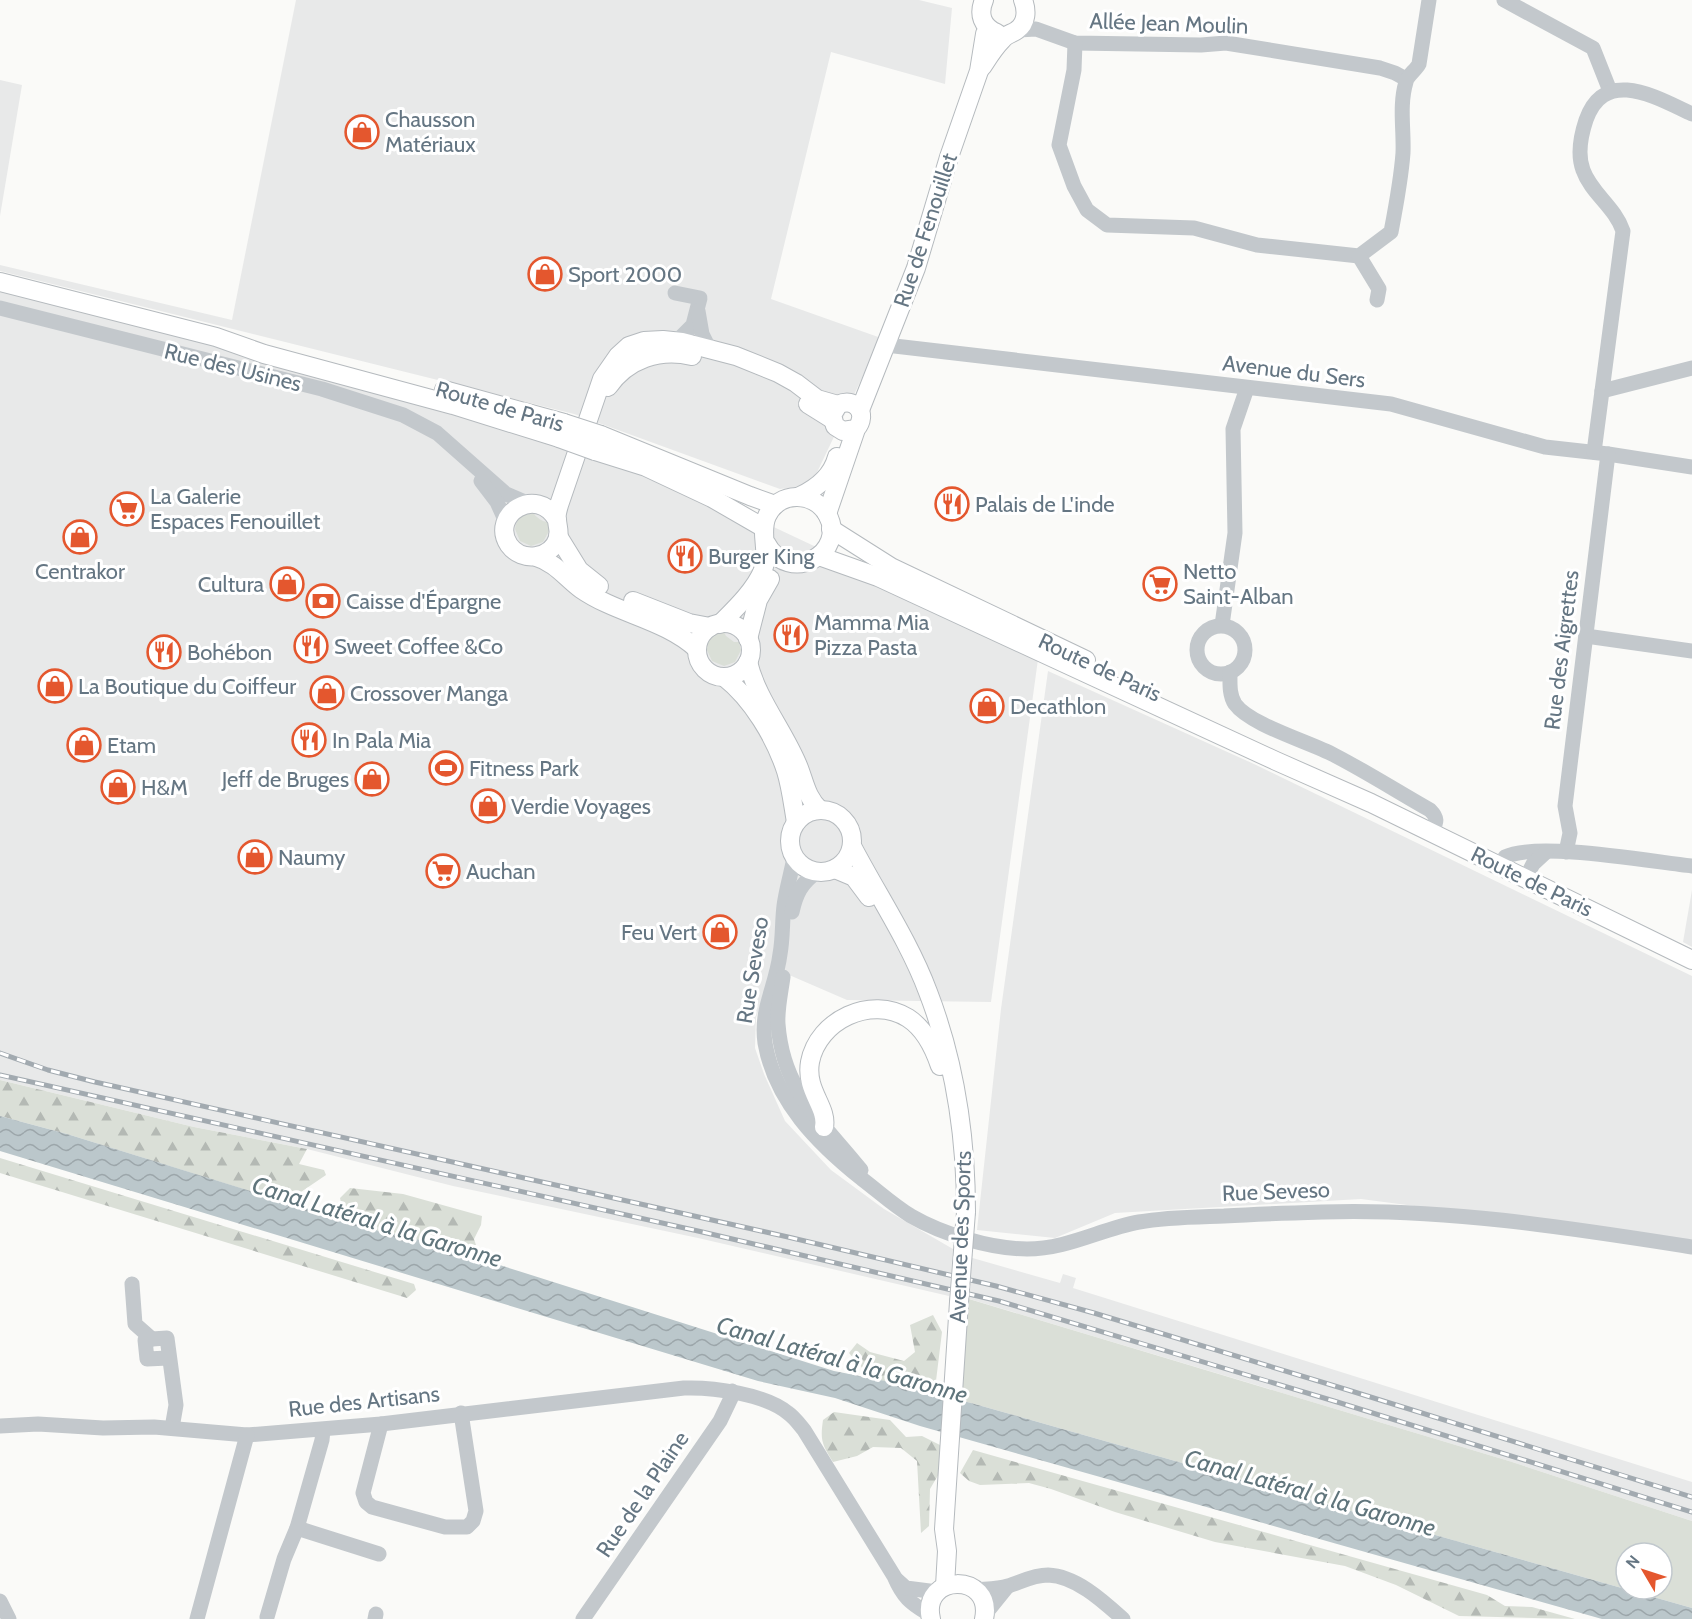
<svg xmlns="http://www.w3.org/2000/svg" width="1692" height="1619" viewBox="0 0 1692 1619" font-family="Cabin,sans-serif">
<defs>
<pattern id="forest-firs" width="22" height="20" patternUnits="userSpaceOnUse" patternTransform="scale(1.5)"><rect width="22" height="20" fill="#dadfd7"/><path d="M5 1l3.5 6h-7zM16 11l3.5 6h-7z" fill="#b4b9b4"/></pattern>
<pattern id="water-waves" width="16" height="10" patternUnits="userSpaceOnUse" patternTransform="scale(1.5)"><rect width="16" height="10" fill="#bbc7cb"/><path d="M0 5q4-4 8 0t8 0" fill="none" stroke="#9ca6aa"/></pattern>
</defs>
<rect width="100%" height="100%" fill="#fafaf8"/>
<g fill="#e8e9e9">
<polygon points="296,0 919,0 952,8 945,84 831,52 771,299 881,338 811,485 780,489 574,414 0,271 0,265 232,320"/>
<polygon points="0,80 22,85 0,216"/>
<polygon points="0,283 646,467 1039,652 991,1002 847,1000 773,968 756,1018 755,1048 764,1074 785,1121 831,1170 884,1209 953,1249 949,1296 698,1238 453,1186 307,1149 194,1127 0,1080"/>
<polygon points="1048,671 1254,764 1692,976 1692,1242 1361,1199 1115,1213 1055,1238 977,1230 1001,1009"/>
<polygon points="1692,890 1692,947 1683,942"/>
<polygon points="969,1257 1060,1283 1063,1274 1076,1278 1073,1288 1692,1482 1692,1521 1509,1461 966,1298"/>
</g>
<g fill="#dadfd7" fill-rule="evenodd">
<path d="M533,512c2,5 10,10 15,10l1,9 -6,11 -12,4 -11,-5 -5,-12c1,-10 8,-16 18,-17z"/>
<path d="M724,632l2,4 8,6h5l2,8 -6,12 -11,4 -12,-5 -5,-11c0,-11 7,-17 17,-18z"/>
<path d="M959,1296l550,165 183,60v87l-721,-205 -18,-4zM1626,1553h36v36h-36z"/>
</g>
<g fill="url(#forest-firs)">
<polygon points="0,1080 194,1127 307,1149 299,1164 324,1170 326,1175 298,1194 291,1204 67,1134 0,1116"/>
<polygon points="0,1158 414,1284 416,1290 407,1298 0,1173"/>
<polygon points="350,1188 403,1194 482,1216 481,1225 474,1239 476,1245 463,1253 399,1234 389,1234 345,1220 340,1198"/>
<polygon points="933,1315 942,1332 935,1389 923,1391 871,1378 849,1353 857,1343 870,1352 904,1361 915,1352 910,1325"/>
<path d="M834,1412l56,8 16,17 16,-1 18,9v27l-10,17 -1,37 -8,7 -4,-72 -16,-13 -28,-1 -16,9 -24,6c-11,-18 -13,-21 -10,-42z"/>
<polygon points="973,1450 1487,1595 1505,1606 1532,1607 1575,1619 1459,1616 1396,1585 1345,1566 1215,1542 1115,1512 1051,1489 1029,1483 980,1485 969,1481 960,1473"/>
</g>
<polygon fill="url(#water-waves)" points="0,1116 67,1134 389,1234 399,1234 427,1242 834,1371 885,1381 971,1403 1692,1608 1692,1619 1602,1619 920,1426 835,1398 758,1381 0,1151"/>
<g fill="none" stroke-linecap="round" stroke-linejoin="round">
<defs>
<g id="major">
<path d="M984,0c-6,14 -2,27 13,33"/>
<path d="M982,67c6,-9 12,-19 20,-27 4,-6 10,-6 15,-10 10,-7 10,-20 6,-30"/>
<polyline points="0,282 216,337 264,354 453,405 559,438"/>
<path d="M608,387c19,-28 52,-39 84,-31"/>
<polyline points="444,390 564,423"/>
<polyline points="808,404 832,419"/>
<polyline points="860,410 916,268 949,157 979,71 985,34 988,29"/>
<polyline points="601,435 750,496 775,505"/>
<polyline points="595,451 646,467 712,498 764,528"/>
<path d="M800,496c17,-8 32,-20 37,-39"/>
<path d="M827,514l29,-85c13,-15 -1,-33 -18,-24l-6,10 3,11 8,5 13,-2"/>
<path d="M557,520c-20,-36 -68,-5 -48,25 13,18 42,14 49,-7 2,-7 -1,-12 -1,-19 -1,-4 1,-10 2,-14l43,-126 16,-23 11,-10 15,-5 19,-1 19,2 54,14 42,17 18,10 21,16 21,6"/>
<polyline points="831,529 891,567 1086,660"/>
<polyline points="558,536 579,570 599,586"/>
<polyline points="819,556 878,577 1276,761 1371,803 1692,960"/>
<path d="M536,557c20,6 29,20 45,32 36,25 83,30 116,60"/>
<polyline points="633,601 689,623 710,627"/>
<circle cx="724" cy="650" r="27"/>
<path d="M720,624c15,-15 35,-34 43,-54 7,-18 -4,-37 4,-54 12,-25 46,-25 60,-2 22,38 -38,73 -61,29"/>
<polyline points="748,639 758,600 770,579"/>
<path d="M748,662c9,38 37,70 51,106 6,16 8,30 21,42"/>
<path d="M724,677c28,22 51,60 62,94 5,16 7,34 10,51"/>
<circle cx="821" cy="841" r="31"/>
<path d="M852,846c25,48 57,95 76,146 27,70 38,145 38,220"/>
<polyline points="835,869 854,877 869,897"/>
<path d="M824,1127c4,-20 -19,-36 -14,-65 8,-42 61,-67 98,-44 17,11 26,30 32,48"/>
<polyline points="945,1586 947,1551 944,1529 959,1302"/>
<path d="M931,1619c-11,-46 63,-47 53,0"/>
</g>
</defs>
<use href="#major" stroke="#b5babe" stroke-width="20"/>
<g stroke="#c3c8cc" stroke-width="15">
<polyline points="1504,0 1593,48 1610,91"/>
<polyline points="1018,30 1036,29 1075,43 1201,45 1226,43 1380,68 1395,73 1406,79"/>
<path d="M1075,43l-1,27 -15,75 15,41 13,24 20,15 87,3 63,17 102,11 32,-24c5,-26 10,-52 12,-79 1,-23 -4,-48 3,-71 1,-6 10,-12 13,-18l10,-64"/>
<polyline points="1359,256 1379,289 1377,300"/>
<polyline points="675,293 700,298 693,325 677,341"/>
<polyline points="0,308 322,389 403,415 437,433 506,494 527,503"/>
<polyline points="698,311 702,334 709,348"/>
<polyline points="886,345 1391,404 1545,447 1608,454 1692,467"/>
<path d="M1602,391l21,-160c-8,-24 -32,-38 -40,-61 -6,-16 -2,-35 3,-50 19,-54 71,-22 106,-6"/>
<polyline points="1594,452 1602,391 1692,368"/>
<polyline points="481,481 497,502 506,522"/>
<polyline points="1222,625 1235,533 1233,429 1247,388"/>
<circle cx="1221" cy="650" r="24"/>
<polyline points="1586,636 1692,651"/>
<path d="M1230,672c0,11 -1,23 5,32 15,21 75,38 99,51 33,17 64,37 96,55 8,8 7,12 2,21"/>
<polyline points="1566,852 1570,833 1565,806 1608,454"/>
<path d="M794,858c-3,16 -8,32 -10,48 -2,16 -1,32 -4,48 -4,33 -20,55 -15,89 10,58 53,101 97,136 16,12 31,26 49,37 31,18 80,33 116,33 40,0 74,-20 112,-27 28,-5 57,-5 85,-6 33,-2 65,-3 98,-4 124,-4 248,16 370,35"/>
<path d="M1501,865l4,-8c31,-16 148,5 187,9"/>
<polyline points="1526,878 1533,864 1546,852"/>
<path d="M792,912c4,-18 9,-29 25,-40"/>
<path d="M783,977c-2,15 -6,32 -5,47 5,68 44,97 83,146"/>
<polyline points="132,1284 135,1324 152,1339 167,1338 176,1405 172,1428"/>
<polyline points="152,1339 145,1340 147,1359 168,1358"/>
<polyline points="381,1424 363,1493 366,1502 372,1507 445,1527 467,1527 473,1521 476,1511 461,1413"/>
<path d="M0,1426l38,-2 65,4 51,-1 93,8 134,-11 303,-36c29,-1 81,6 104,25 6,4 11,11 16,17l90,146c9,21 16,27 35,38"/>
<polyline points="297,1528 379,1554"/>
<polyline points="896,1579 906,1588 937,1592"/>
<path d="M976,1590c10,-1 22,-1 32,-4 13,-4 25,-11 40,-11 28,1 55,26 75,44"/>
<polyline points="0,1601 9,1619"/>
<polyline points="986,1613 1007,1587"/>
<polyline points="267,1617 284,1559 297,1528 322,1440 323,1430"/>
<polyline points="197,1619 247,1435"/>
<polyline points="375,1619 376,1614"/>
<polyline points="583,1619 720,1421 731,1398 732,1391"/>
</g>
<use href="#major" stroke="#fff" stroke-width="18"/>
<defs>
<g id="rail">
<polyline points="0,1053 48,1070 95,1082 788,1237 996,1286 1094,1313 1348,1390 1692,1497"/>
<polyline points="0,1075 698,1231 999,1301 1334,1401 1692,1512"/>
</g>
</defs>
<use href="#rail" stroke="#a2aab0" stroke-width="5"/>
<use href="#rail" stroke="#fff" stroke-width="3" stroke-dasharray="9" stroke-linecap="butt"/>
<defs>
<g id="major-bridge">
<polyline points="564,423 601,435"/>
<polyline points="559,438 595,451"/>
<polyline points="959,1302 966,1212"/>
</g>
</defs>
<use href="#major-bridge" stroke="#b5babe" stroke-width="20" stroke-linecap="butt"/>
<use href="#major-bridge" stroke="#fff" stroke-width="18"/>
</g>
<defs>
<symbol id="shop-ring" viewBox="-11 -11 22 22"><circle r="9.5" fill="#fff" stroke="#e4572e" stroke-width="1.5"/><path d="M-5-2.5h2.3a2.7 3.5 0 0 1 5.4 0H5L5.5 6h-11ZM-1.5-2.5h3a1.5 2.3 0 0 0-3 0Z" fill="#e4572e"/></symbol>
<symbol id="restaurant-ring" viewBox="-11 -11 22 22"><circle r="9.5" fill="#fff" stroke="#e4572e" stroke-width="1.5"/><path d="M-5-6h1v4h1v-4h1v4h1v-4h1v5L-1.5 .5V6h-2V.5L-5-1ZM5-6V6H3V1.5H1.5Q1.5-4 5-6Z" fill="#e4572e"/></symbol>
<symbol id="supermarket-ring" viewBox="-11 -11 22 22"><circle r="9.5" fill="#fff" stroke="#e4572e" stroke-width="1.5"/><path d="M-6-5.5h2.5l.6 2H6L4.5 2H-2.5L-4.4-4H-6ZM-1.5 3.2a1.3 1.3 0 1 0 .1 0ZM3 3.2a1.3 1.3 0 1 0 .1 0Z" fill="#e4572e"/></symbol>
<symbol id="bank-ring" viewBox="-11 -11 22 22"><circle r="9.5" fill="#fff" stroke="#e4572e" stroke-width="1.5"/><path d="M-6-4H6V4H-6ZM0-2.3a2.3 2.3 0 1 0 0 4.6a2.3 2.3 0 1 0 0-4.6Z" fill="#e4572e"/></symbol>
<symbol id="stadium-ring" viewBox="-11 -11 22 22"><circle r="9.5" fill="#fff" stroke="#e4572e" stroke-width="1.5"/><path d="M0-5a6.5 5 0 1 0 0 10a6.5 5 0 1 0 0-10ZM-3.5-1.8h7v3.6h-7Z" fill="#e4572e"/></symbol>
</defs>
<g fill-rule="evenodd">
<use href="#shop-ring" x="343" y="113" width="38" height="38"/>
<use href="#shop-ring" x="526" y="255" width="38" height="38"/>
<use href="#restaurant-ring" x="933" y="485" width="38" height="38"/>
<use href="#supermarket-ring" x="108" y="490" width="38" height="38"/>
<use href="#shop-ring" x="61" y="518" width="38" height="38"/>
<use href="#restaurant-ring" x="666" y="537" width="38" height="38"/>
<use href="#shop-ring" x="268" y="565" width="38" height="38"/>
<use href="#supermarket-ring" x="1141" y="565" width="38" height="38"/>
<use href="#bank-ring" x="304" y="582" width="38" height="38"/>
<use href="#restaurant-ring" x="772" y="616" width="38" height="38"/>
<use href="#restaurant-ring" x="292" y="627" width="38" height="38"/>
<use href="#restaurant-ring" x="145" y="633" width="38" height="38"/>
<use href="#shop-ring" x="36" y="667" width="38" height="38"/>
<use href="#shop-ring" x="308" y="674" width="38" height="38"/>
<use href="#shop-ring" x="968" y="687" width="38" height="38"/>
<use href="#restaurant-ring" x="290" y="721" width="38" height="38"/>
<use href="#shop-ring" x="65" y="726" width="38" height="38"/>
<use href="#stadium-ring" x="427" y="749" width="38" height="38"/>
<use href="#shop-ring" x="353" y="760" width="38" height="38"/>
<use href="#shop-ring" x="99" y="768" width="38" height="38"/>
<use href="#shop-ring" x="469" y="787" width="38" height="38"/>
<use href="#shop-ring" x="236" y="838" width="38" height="38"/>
<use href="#supermarket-ring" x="424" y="852" width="38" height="38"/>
<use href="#shop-ring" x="701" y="913" width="38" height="38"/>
</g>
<g text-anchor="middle" stroke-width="6" stroke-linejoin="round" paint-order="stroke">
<g font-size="22" fill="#657683" stroke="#fff">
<text transform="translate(1169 23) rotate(2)" y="8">Allée Jean Moulin</text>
<text transform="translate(925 230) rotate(-72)" y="8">Rue de Fenouillet</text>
<text transform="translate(233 367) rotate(14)" y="8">Rue des Usines</text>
<text transform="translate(1294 371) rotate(7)" y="8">Avenue du Sers</text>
<text transform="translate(500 406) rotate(16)" y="8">Route de Paris</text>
<text transform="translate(1561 650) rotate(-83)" y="8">Rue des Aigrettes</text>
<text transform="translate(1100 667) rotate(25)" y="8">Route de Paris</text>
<text transform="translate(1532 881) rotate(26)" y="8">Route de Paris</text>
<text transform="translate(752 970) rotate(-81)" y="8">Rue Seveso</text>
<text transform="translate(1276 1191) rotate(-2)" y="8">Rue Seveso</text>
<text transform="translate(960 1237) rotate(-88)" y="8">Avenue des Sports</text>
<text transform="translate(364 1401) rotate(-6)" y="8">Rue des Artisans</text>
<text transform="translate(642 1494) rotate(-56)" y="8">Rue de la Plaine</text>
</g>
<g font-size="22" fill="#657683" stroke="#fff" text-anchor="start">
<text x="385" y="127">Chausson<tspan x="385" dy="25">Matériaux</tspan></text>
<text x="568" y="282">Sport 2000</text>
<text x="150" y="504">La Galerie<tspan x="150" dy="25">Espaces Fenouillet</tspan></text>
<text x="975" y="512">Palais de L'inde</text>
<text x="708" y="564">Burger King</text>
<text x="80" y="579" text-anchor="middle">Centrakor</text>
<text x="1183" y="579">Netto<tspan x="1183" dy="25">Saint-Alban</tspan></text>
<text x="264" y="592" text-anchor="end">Cultura</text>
<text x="346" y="609">Caisse d'Épargne</text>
<text x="814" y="630">Mamma Mia<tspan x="814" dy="25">Pizza Pasta</tspan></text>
<text x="334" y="654">Sweet Coffee &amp;Co</text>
<text x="187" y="660">Bohébon</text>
<text x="78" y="694">La Boutique du Coiffeur</text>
<text x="350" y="701">Crossover Manga</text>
<text x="1010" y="714">Decathlon</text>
<text x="332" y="748">In Pala Mia</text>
<text x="107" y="753">Etam</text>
<text x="469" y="776">Fitness Park</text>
<text x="349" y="787" text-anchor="end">Jeff de Bruges</text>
<text x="141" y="795">H&amp;M</text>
<text x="511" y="814">Verdie Voyages</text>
<text x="278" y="865">Naumy</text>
<text x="466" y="879">Auchan</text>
<text x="697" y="940" text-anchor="end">Feu Vert</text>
</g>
<g font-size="24" font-style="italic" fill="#60757c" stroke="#fff">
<text transform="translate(377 1222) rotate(17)" y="8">Canal Latéral à la Garonne</text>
<text transform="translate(842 1360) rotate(16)" y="8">Canal Latéral à la Garonne</text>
<text transform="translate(1310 1493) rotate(16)" y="8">Canal Latéral à la Garonne</text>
</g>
</g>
<g transform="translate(1644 1571) rotate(309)"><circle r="28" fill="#ffffff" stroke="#c1c8cd" stroke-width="1.5"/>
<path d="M0-4.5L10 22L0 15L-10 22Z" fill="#e4572e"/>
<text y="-9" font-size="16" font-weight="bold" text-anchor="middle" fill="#657683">N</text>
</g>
</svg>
